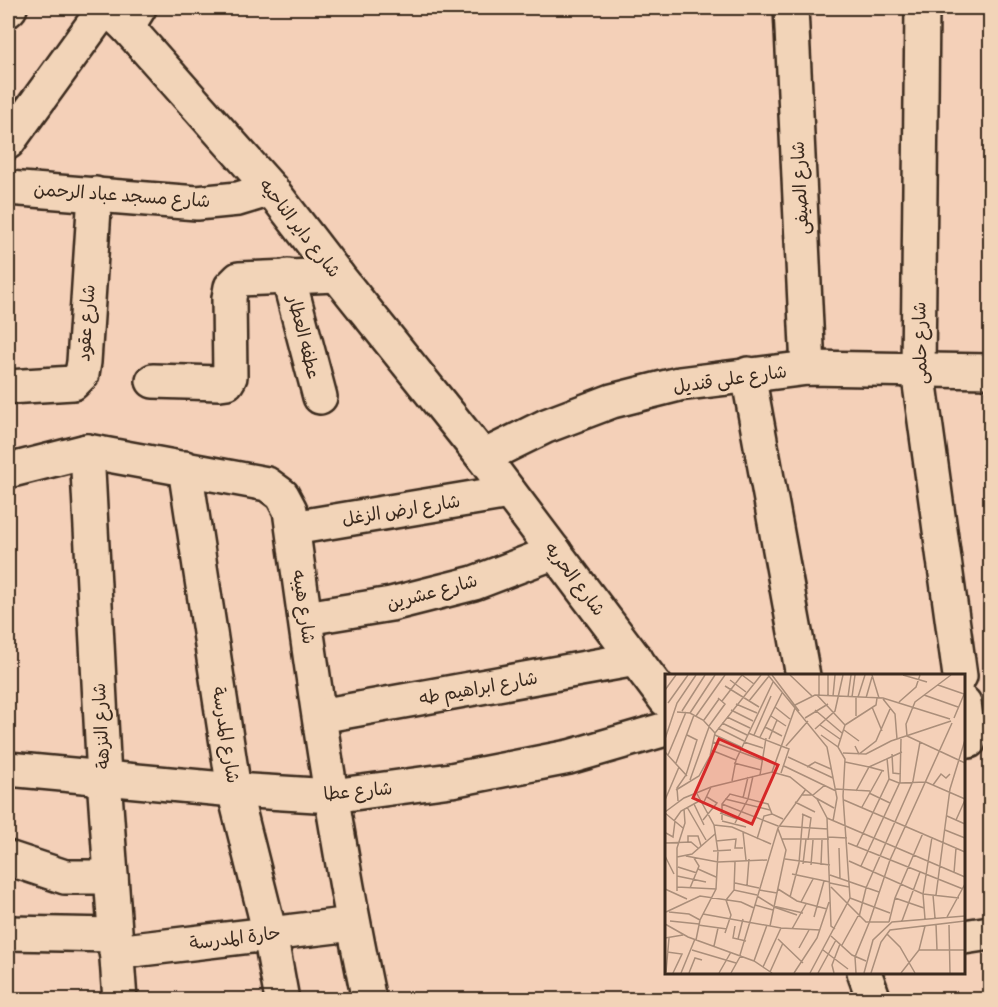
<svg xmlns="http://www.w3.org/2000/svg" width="998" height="1007" viewBox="0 0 998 1007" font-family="Pangolin,'Playpen Sans Arabic',sans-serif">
<rect width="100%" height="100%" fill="#f4d0b8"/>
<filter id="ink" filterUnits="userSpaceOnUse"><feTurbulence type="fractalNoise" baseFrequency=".0167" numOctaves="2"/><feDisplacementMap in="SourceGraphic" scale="12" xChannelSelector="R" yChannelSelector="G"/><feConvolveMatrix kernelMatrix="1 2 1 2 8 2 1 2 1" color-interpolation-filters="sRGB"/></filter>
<g filter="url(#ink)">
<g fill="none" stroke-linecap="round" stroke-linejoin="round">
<defs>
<g id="minor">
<polyline points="791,8 808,368"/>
<polyline points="922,8 918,370 960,676"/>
<polyline points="8,10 10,8"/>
<polyline points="127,27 139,8"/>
<polyline points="8,142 105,8"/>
<polyline points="8,188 197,203 238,199 271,189"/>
<polyline points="288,276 320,397"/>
<polyline points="748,374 803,676"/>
<polyline points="153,381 220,383 227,382 230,377 229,298 231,287 239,279 337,275"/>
<polyline points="8,387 73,383 82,374 84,362 95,194"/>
<polyline points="87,451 104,778 120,1000"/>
<polyline points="483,457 546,426 612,401 679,384 808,368 990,371"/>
<polyline points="185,468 234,790 270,934 282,1000"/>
<path d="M8,471l79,-20 180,33 15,11 8,15c22,164 45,328 79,490"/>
<polyline points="293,528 509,492"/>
<polyline points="306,618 391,604 474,583 555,552"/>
<polyline points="964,703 969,741"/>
<polyline points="320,716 636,659"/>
<polyline points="8,769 234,790 332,796 451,780 569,757 666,729"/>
<polyline points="8,858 65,877 111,877"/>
<polyline points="8,933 115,935"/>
<polyline points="964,937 990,933"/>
<polyline points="116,952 353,924"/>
</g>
<g id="tertiary">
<polyline points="107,8 127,27 271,189 337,275 483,457 666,700"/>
<polyline points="864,972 874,1000"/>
</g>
</defs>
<use href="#minor" stroke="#3b2a1e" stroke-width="38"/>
<use href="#tertiary" stroke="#3b2a1e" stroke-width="38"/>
<use href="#minor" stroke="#f2d4b8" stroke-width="33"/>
<use href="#tertiary" stroke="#f2d4b8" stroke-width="33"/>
</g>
</g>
<g text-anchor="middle" stroke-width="6" stroke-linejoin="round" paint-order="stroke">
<g font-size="18" fill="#3b2a1e" stroke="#f2d4b8">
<text transform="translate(800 188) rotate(-93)" y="6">شارع الصيفى</text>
<text transform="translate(122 195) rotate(4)" y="6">شارع مسجد عباد الرحمن</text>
<text transform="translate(300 228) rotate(52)" y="6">شارع داير الناحيه</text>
<text transform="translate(86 323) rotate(-86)" y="6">شارع عقود</text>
<text transform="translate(304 337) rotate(76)" y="6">عطفه العطار</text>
<text transform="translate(920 343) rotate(-91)" y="6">شارع حلمى</text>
<text transform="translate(730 379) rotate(-8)" y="6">شارع على قنديل</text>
<text transform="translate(401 510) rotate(-9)" y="6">شارع ارض الزغل</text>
<text transform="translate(575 579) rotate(53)" y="6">شارع الحريه</text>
<text transform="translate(432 592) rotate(-15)" y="6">شارع عشرين</text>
<text transform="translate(304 607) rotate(82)" y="6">شارع هيبه</text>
<text transform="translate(478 688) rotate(-10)" y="6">شارع ابراهيم طه</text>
<text transform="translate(101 726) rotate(-93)" y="6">شارع النزهة</text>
<text transform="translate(226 735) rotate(81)" y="6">شارع المدرسة</text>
<text transform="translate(358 791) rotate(-5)" y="6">شارع عطا</text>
<text transform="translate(235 938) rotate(-7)" y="6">حارة المدرسة</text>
</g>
</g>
<g transform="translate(665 674)">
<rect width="300" height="300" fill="#f4d0b8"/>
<path fill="none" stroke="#aa8e7a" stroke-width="1.5" d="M103,1l59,72 10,51 -4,23M107,1l27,36M125,1l22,21M207,1l7,23M238,1l24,7M286,1l-36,27 -9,22 1,12 58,27M65,6l16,12M273,11l26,9M60,12l34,21M0,16l11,-15M152,21l28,30M154,21v-20M163,21v-20M259,21l34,12M168,22l2,-21M183,23l3,-22M187,23l3,-22M191,23v19M193,23l7,-22M201,24l6,-21M218,25l12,15 2,25M57,27l20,-26 12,9M84,27l20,-25M234,28l17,-15 4,-12M3,29l20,-28M71,30l21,9M128,32l22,-11 68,3 67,21M110,33l15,12M207,33l10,24M66,36l22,11M150,36l27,23M17,37l23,-36M12,38l13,1 13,7 12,13M25,39l25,-38M31,42l29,-41M106,42l15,10M62,43l23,11M140,44l23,-14M289,44l11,-26M39,46l15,-21M57,49l25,12M155,51l20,14M180,51l31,-20 1,-7M44,52l16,-22 -7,-6M100,53l17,9M53,54l26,13M150,55l20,-18 8,-36M179,56l15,11M83,59l41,16 -8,24M50,61l26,12M89,61l17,-39M95,63l22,-44M0,65l12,-36 19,-28M104,65l8,-19M48,68l49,18M79,68l19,6M121,72l22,-25M190,72l4,8 17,-13 14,-32M173,73l7,-22M46,76l25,10M0,78l22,24M178,79l23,1 25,-13 60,-20M227,80l1,19 8,1M3,81l18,-43M123,83l45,21M180,88l24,5 33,-15M11,89l18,-48M69,89l27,7M119,92l52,25M142,93l8,-5 16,7M107,98l23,-64M95,101l6,-37M224,105l10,4 27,-1 39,17M25,106l19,-53M67,107l4,-21 37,-78M268,111l8,-11 5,4 4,-4M171,115l34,2M11,116l23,-14 11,-20 5,-23 46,-58M191,117l13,-24 15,4M31,118l18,33 4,27 -2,37 -16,31 -4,20M204,119l21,10M136,121h12l12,-10M78,124l5,-21M151,124l18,10M60,125l45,11M0,126l14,-33M179,126l121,52M13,127l-1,-13 9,-13 11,-35 -10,-5M130,128l20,10M29,130l10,21M38,130l8,-17M57,130l56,22 50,3M22,133l19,33M197,133l20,-36M0,138l19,-14 27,-11 61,-15 18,5 27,22 10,19 4,108 4,3M0,139l18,15M55,139l17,6M137,140l9,4 -3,22M282,142l18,8M162,144l138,59M38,146l14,-17 -10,-6M57,146v-16l8,-10 38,10 4,10 11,5M291,146l9,-20M9,147l7,-10 20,-11M57,147l24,6M70,149l13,-24 5,-23M49,151l18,2 39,17M280,156l20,8M78,158l3,28M1,159l7,4 2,-16M163,163l19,1M92,165l7,-23 8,-2M117,165h47M51,167l20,-2 -1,9h8M23,168v-6h10l3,10M0,169l26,-1 7,6M183,169l115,46M192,172l32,-67 -2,-21M174,174l1,30M48,177l18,-1M0,182l9,18M21,182l32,6 49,-2M12,183l15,-3 23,-20M120,185l45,6M184,187l74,33 36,4M138,190l3,-25M146,191l2,-25M156,191l1,-25M196,192l39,-84 1,-43M13,193l19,6M33,195l18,8M289,199l2,-25M127,200l38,8M165,201l49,17M12,202l29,6M70,209l24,5M165,209l19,4M82,211l2,-26M12,213l39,2M166,213l35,35h23M25,214l9,-22 -5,-8M0,215l22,10M113,215l19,12 30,8M69,216l1,-28M94,216l18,3M12,217v-43l8,-25 -1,-14M268,221l2,23M271,221l14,-106 15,-49M92,222l16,10 30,7M125,223l9,-34 4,-49M185,224l40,15M230,224l29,10M61,226l8,-10 23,5M136,228l12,-23M90,231l18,5M109,233l23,8M1,238l34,-16 41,6 13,6M4,238l20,2 11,6M38,240l78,14 39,2M149,243l10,-36M194,243l7,-29 47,-107 7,-39M282,243l18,-33M260,245l-2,-25 9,-57M5,247l29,3M237,247l18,-49M224,248l6,-24 28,-65M204,249l21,-63 62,-137M0,250l23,13 66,24 18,12M271,250l1,26M33,251l29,4M284,251l1,48M70,252l-2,12 13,3M105,252l16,-76 -8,-21M127,255l14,-25M60,259l6,-18 -5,-15M222,260l13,13 15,26M166,262l21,19 14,6M0,264l18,-3M73,265l5,-20M113,265l25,24M177,271l16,-29M49,272l4,-18M134,274l10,-18M27,276l44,13M158,276l25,19M254,276h46M2,278l15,2 -9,19M75,281l38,-127 28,-39M89,287l13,-36M98,293l18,-39M1,298l3,-34M105,298l13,-29M16,299l14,-34M24,299l6,-15 7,2M54,299l12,-21M66,299l10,-18M129,299l23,-35 12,-36M145,299l40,-75 -7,-102 2,-37 -7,-12 -17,-12M153,299l18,-33M169,299l-2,-8 8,-21M191,299l-1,-16 14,-34M199,299l9,-33 19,-18 73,-6M206,299l10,-31 9,-12 75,-9M236,299l18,-23 6,-24"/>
<path fill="#d62828" fill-opacity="0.15" stroke="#d62828" stroke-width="3" d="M54,65l59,26 -26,59 -59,-26z"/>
<rect width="300" height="300" fill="none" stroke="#3b2a1e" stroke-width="3"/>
</g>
<rect width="998" height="1007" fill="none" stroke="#f2d4b8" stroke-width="30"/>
<rect x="15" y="15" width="968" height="977" fill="none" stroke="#3b2a1e" stroke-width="2" filter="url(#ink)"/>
</svg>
